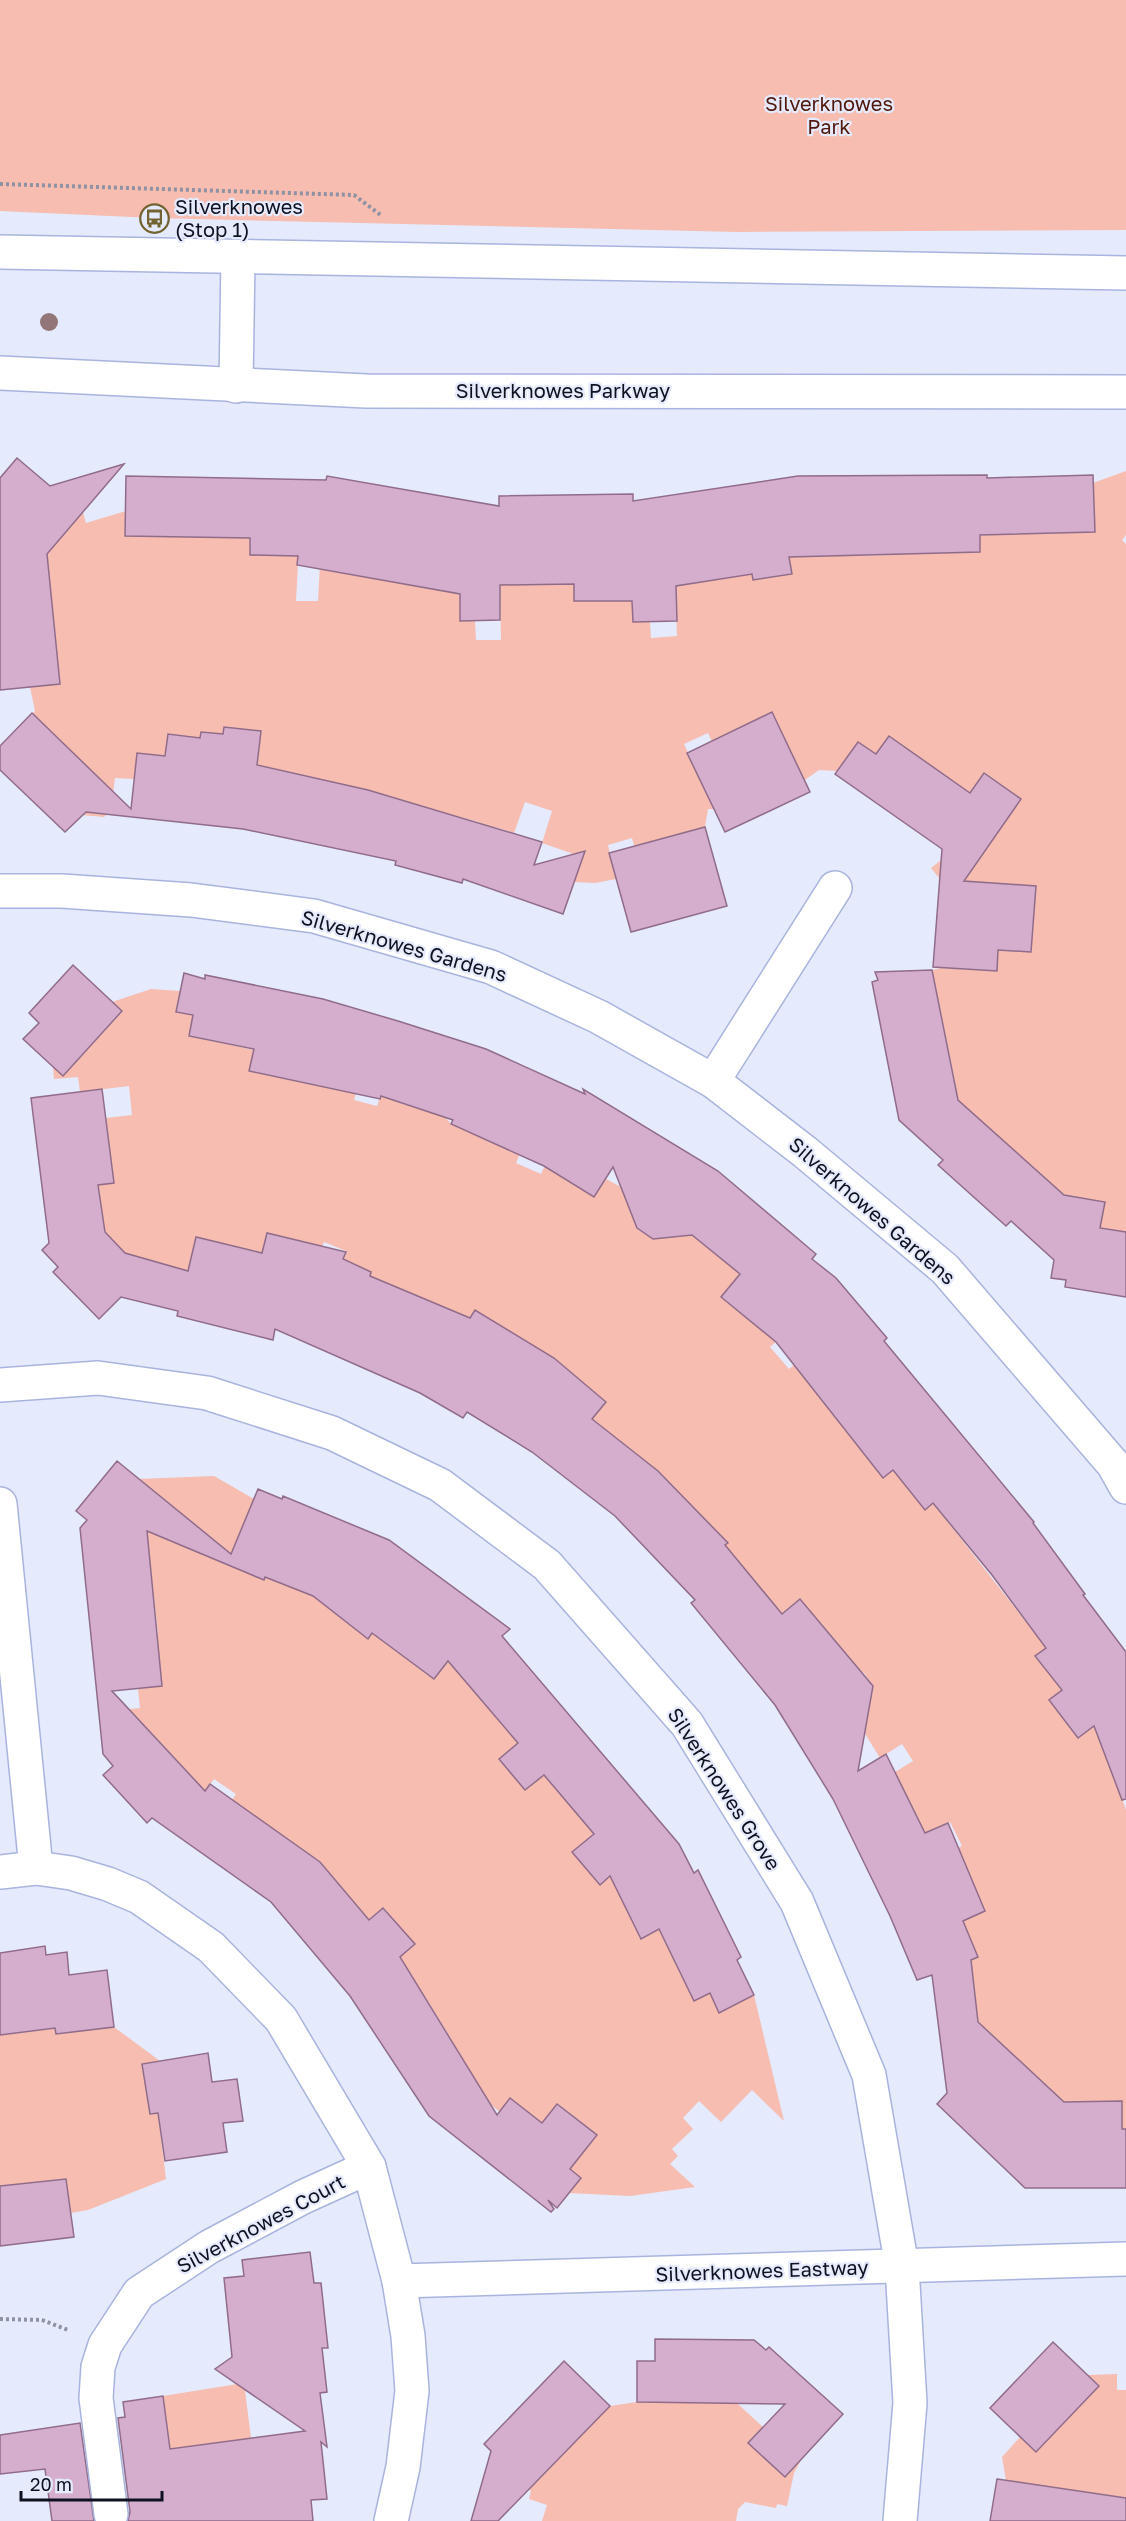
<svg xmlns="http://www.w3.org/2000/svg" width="1126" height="2521" viewBox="0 0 1126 2521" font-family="'Golos Text',sans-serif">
<rect width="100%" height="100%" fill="#e5eafc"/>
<g fill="#f6bdb0" fill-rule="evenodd">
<polygon points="0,0 1126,0 1126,230 737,232 154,218 0,211"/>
<path d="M1126,471v64l-4,5 4,4v688l-26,-4 5,-26 -25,-4 -8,43 -120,-125 3,-34 -23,-112 9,-2 55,3 2,-21 33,2 5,-66 -96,-7 -9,-11 18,-14 45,-16 27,-39 -36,-26 -15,20 -81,-57 -13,18 -18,-12 -21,29 -18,-1 -20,14 -22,-45 6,-3 -11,-24 -58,34 -6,-13 -24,11 30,65h-6l-3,18 -35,10 -31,26 -7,-25 -24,7 8,34 -21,4 -21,-1 8,-25 -40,-14 10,-32 -27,-9 -11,31 -19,-6 -11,32 -14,-5 9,-32 -93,-25 -134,15 9,-80 -37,-5 -1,7 -21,-2 -2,6 -32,-4 -3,22 -31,23 -19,-1 -4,32 -7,7 -22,-2 14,-40 -46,-45 -16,16 -17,-17 18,-18 -5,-24 30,-3 -9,-88 -16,-28 31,-36 -18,-16 29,-25 9,32 40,-12 124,27v17h32v-16l178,46v36h15l1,19h25l-1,-55 61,-1 13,-16v33h28l30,-17 1,38h17l1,16 26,-2 -2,-54 5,3 66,-10 2,-26 6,31 38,-6 -4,-25 61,7 45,-1 1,-19 51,17 34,-1v-16l8,-1v-28l33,27 73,-2 -1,-49zM298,563l22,1 -2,37h-22z"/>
<polygon points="151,989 180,991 176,1012 193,1015 189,1036 254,1050 250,1071 304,1083 310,1058 361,1076 354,1100 377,1106 385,1082 397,1102 445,1117 451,1124 500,1146 507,1130 526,1139 516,1163 541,1174 552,1150 562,1178 594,1197 606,1179 623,1188 637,1229 653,1239 683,1205 700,1242 740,1274 722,1297 803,1319 770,1347 789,1369 811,1351 803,1377 819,1396 852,1420 843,1428 883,1478 903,1462 905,1485 925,1509 933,1503 1033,1631 1071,1629 1036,1656 1070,1684 1049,1700 1078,1738 1126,1702 1126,1764 1121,1796 1126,1810 1126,2129 1093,2148 981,2050 978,2021 959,2023 959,1966 978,1957 963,1921 985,1911 974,1886 932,1861 962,1846 950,1822 925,1833 895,1772 913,1761 902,1744 880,1758 849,1708 872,1695 873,1686 864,1673 856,1670 800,1599 782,1614 722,1549 727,1543 679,1493 633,1480 647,1462 592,1419 452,1347 362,1293 371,1272 343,1259 346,1251 324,1242 306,1281 310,1243 267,1233 259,1267 213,1256 216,1242 197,1237 188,1271 138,1280 100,1227 98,1185 114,1183 106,1118 132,1115 129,1086 80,1092 78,1077 54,1079 53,1067 78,1060 122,1012 112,1002"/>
<polygon points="214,1476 254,1499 273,1559 315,1577 308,1594 336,1606 368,1638 386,1616 393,1649 434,1679 448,1661 464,1672 468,1685 518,1743 499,1760 525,1790 544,1775 594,1834 600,1885 658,1836 626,1909 641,1939 659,1929 694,2001 710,1993 720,2013 754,1995 784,2121 752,2090 721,2122 699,2101 683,2118 693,2129 672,2149 678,2156 670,2164 695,2187 630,2196 569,2193 581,2178 570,2169 596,2134 558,2104 542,2123 500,2112 470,2088 474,2077 426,1998 393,1963 414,1944 384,1908 369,1920 307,1853 232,1800 236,1794 214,1779 192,1809 194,1779 151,1732 142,1740 105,1712 140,1708 138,1689 162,1686 136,1635 158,1633 154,1597 130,1600 138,1479"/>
<polygon points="55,2027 56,2033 114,2027 160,2061 142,2064 150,2114 158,2113 166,2179 88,2210 71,2213 66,2179 0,2186 0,2035"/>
<polygon points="1117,2374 1117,2390 1126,2390 1126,2521 1006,2481 1002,2457 1020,2437 1036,2452 1099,2386 1088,2375"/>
<polygon points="244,2383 251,2438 181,2521 163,2396"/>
<polygon points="727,2394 763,2427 748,2443 792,2451 801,2460 794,2473 787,2506 777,2504 776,2508 745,2502 738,2509 736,2521 542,2521 547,2505 529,2499 531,2491 496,2466 610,2406 637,2402 708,2403"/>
</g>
<g fill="#d5aecd" stroke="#906c8a" stroke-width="1.5">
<polygon points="17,458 50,486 124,464 47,554 60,684 0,690 0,478"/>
<polygon points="987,475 987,478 1093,475 1095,532 980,535 980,552 789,557 792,574 753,580 752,574 676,586 677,621 633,622 632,601 574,601 574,584 500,585 500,620 460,621 460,594 297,565 298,556 250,555 250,538 125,536 126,476 326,480 327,476 499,506 499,496 633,494 633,501 798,476"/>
<polygon points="772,712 810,792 725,832 687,753"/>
<polygon points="32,713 131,809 137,753 165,756 168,734 200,738 201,732 223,734 224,727 261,731 257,765 368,790 542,842 534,865 585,851 563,914 463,879 462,883 395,865 396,861 243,829 86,812 65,832 0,770 0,746"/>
<polygon points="889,736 970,793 984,773 1021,799 964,881 1036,886 1031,952 998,950 997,971 933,967 942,849 835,774 858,742 876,754"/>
<polygon points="705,827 727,906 631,932 609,853"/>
<polygon points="73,965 122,1011 63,1076 23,1039 39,1023 29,1013"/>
<polygon points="932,970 958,1100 1064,1195 1105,1202 1100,1228 1126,1232 1126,1297 1065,1287 1066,1280 1051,1278 1054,1260 1011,1221 1006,1226 938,1165 943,1160 899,1120 872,982 878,980 875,972"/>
<polygon points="184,973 205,979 205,975 323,999 398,1021 486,1049 585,1094 583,1089 718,1171 816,1254 812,1259 836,1278 887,1338 884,1341 1034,1522 1033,1523 1085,1594 1083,1595 1126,1652 1126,1799 1122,1800 1094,1726 1078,1738 1049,1700 1062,1690 1035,1656 1046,1648 992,1575 933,1503 925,1510 893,1470 883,1478 776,1342 721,1297 740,1274 692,1235 653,1239 637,1228 613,1167 594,1197 544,1166 451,1124 453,1120 381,1096 380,1099 249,1071 254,1049 189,1036 193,1015 176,1012"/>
<polygon points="102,1089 114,1183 98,1185 105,1232 125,1253 188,1271 196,1237 262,1253 267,1233 346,1252 343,1259 371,1272 370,1276 470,1318 475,1310 554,1358 606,1402 592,1419 658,1471 728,1543 725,1545 782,1614 800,1599 873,1686 858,1771 886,1754 925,1833 948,1823 985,1911 963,1921 978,1957 971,1960 978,2022 1064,2102 1122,2101 1122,2129 1126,2129 1126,2188 1025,2188 937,2104 947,2093 932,1975 917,1980 890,1916 833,1799 775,1705 691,1603 695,1600 615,1516 532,1452 467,1412 463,1418 420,1393 275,1329 273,1340 177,1316 178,1311 121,1297 99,1319 53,1272 58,1267 42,1250 49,1243 31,1098"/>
<polygon points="117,1461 231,1554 258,1489 282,1499 283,1496 389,1540 510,1629 502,1636 679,1844 694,1873 698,1870 741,1957 737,1960 754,1995 719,2013 710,1993 694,2001 659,1929 641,1939 610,1876 600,1885 572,1852 594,1834 544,1775 525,1790 499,1759 518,1743 448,1661 434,1679 372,1633 368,1639 313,1596 265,1577 264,1580 147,1531 162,1686 112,1691 205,1791 210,1784 320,1862 369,1920 383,1908 415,1944 400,1957 497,2115 510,2098 542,2123 557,2104 597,2135 570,2169 581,2178 557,2208 548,2200 554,2209 551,2212 429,2116 350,1996 271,1902 152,1818 147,1823 103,1775 113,1766 103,1754 80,1528 87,1520 76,1511"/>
<polygon points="45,1946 46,1955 67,1952 69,1975 107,1970 114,2027 56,2034 55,2028 0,2035 0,1953"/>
<polygon points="208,2053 212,2082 237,2079 243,2121 223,2123 227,2152 165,2161 158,2113 150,2114 142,2064"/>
<polygon points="66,2179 74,2237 0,2246 0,2186"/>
<polygon points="310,2252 314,2283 321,2283 328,2348 322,2348 327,2392 320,2393 327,2447 321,2442 327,2499 311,2500 313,2521 128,2521 130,2512 118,2418 125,2417 123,2402 163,2396 170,2449 305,2431 215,2369 232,2357 224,2278 244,2276 242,2260"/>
<polygon points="655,2339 754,2340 766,2350 769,2347 843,2414 785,2477 748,2443 785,2404 637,2402 637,2361 655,2361"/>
<polygon points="1053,2342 1099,2386 1036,2452 990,2408"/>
<polygon points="564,2361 610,2406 498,2521 471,2521 491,2451 484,2444"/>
<polygon points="80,2423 94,2521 52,2521 45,2469 0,2474 0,2435"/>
<polygon points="997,2479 1126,2498 1126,2521 990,2521"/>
</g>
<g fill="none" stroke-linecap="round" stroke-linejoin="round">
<defs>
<g id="minor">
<polyline points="236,386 238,258"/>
<polyline points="0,891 62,891 191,900 314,916 491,967 599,1017 713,1081 805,1152 945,1269 1113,1464 1126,1487"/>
<polyline points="713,1081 835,888"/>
<polyline points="0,1385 98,1378 207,1393 332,1433 440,1485 547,1565 687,1724 797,1902 869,2075 902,2267 910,2403 900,2521"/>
<polyline points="0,1504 36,1868"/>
<polyline points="0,1872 36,1868 71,1873 108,1884 139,1897 211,1947 281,2019 369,2167 399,2281 408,2336 412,2391 403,2467 391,2521"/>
<polyline points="399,2281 1126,2259"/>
<polyline points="111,2514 96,2398 98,2367 105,2345 139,2293 209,2247 303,2197 369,2167"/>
</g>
<g id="tertiary">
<polyline points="0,252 1126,273"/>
<polyline points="0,373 366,391 1126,392"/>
</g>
</defs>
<use href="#minor" stroke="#a8b4de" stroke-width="36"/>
<use href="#tertiary" stroke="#a8b4de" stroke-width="36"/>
<g stroke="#8e92a3" stroke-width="4" stroke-dasharray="3 3" stroke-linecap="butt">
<polyline points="0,184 354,195 382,216"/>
<polyline points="0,2319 42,2320 68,2330"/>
</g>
<use href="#minor" stroke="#fff" stroke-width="33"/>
<use href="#tertiary" stroke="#fff" stroke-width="33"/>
</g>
<circle fill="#937678" cx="49" cy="322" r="9"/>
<defs>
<symbol id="bus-ring" viewBox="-11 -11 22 22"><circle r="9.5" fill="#e5eafc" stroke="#726330" stroke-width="1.5"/><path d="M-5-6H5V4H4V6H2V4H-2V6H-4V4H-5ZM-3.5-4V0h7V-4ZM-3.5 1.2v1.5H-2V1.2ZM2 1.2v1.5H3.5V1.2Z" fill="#726330"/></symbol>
</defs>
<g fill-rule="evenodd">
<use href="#bus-ring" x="138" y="202" width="33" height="33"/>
</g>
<g text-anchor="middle" stroke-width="4.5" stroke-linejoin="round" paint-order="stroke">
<g font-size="20" fill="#50170c" stroke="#e5eafc">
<text x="829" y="111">Silverknowes<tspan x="829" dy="23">Park</tspan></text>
</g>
<g font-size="20" fill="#0e1120" stroke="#e5eafc" text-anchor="start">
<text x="175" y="214">Silverknowes<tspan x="175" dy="23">(Stop 1)</tspan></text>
</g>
<g font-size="20" fill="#0e1120" stroke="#e5eafc">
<text x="563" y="398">Silverknowes Parkway</text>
<text transform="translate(404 946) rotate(16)" y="7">Silverknowes Gardens</text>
<text transform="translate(872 1211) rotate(41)" y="7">Silverknowes Gardens</text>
<text transform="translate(724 1789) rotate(57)" y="7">Silverknowes Grove</text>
<text transform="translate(261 2224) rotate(-28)" y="7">Silverknowes Court</text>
<text transform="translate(762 2271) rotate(-2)" y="7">Silverknowes Eastway</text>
</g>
</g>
<path d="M21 2491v9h141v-9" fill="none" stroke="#0e1120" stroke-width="3"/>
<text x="30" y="2491" font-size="18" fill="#0e1120" stroke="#e5eafc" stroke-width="4.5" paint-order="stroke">20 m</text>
</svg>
